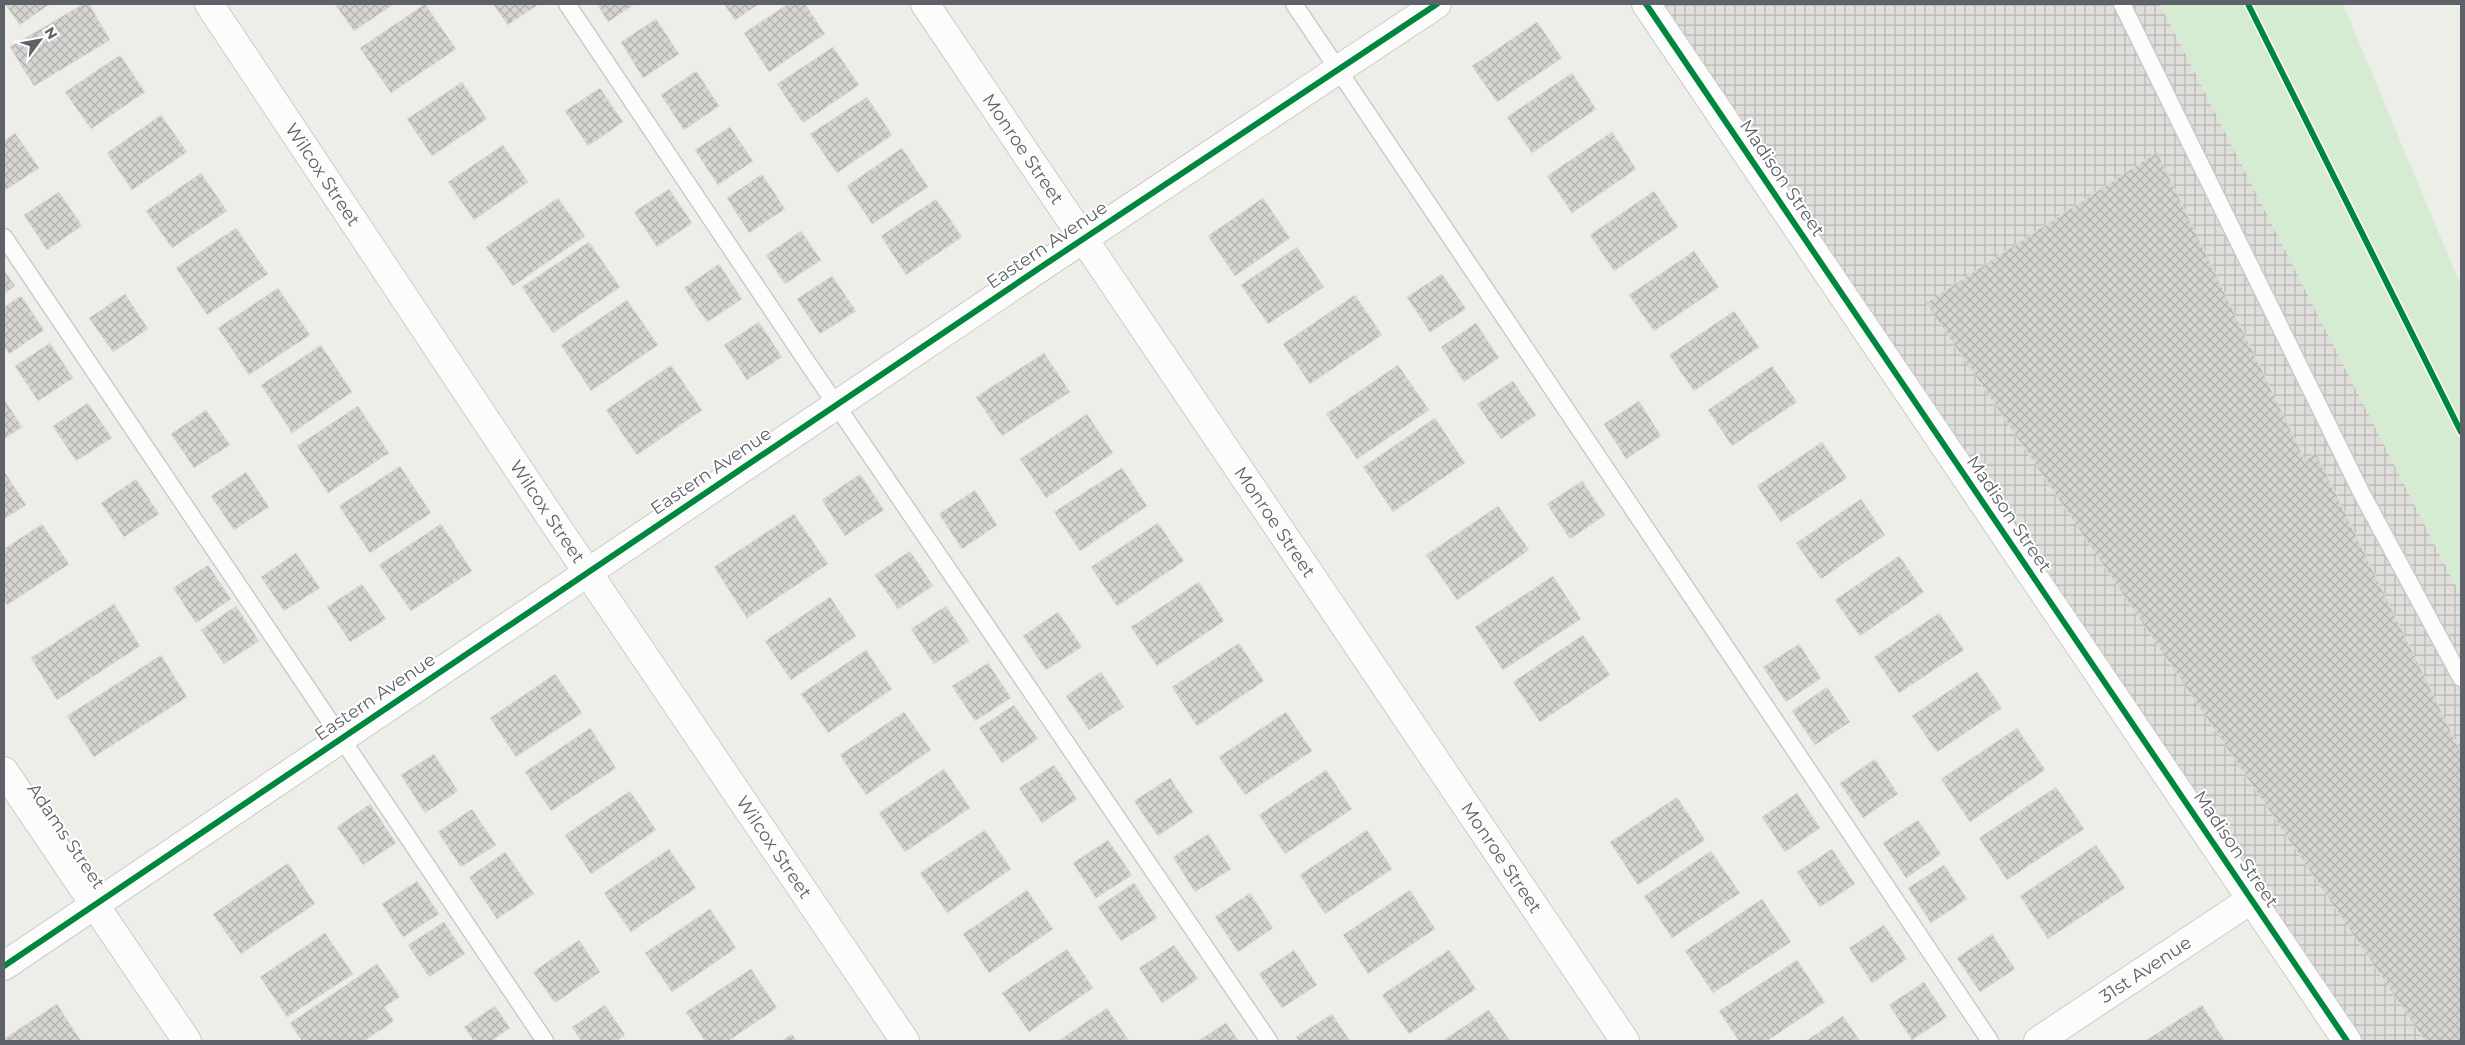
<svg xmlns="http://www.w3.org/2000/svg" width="2465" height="1045" viewBox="0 0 2465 1045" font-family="Montserrat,sans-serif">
<defs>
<pattern id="industrial-grid" width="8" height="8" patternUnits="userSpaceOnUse" patternTransform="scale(1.25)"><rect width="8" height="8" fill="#dfdeda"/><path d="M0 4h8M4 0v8" fill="none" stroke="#b8b7b5"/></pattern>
<pattern id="building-cross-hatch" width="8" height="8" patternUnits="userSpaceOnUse" patternTransform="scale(1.25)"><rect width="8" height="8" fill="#d6d5d2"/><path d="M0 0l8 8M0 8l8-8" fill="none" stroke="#b1b0ae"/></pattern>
</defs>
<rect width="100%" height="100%" fill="#eeeee9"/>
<polygon fill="url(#industrial-grid)" points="1660,4 2160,4 2461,596 2461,1041 2360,1041"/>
<polygon fill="#d5ecd3" points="2160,4 2343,4 2461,286 2461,596"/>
<g fill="url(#building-cross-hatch)" stroke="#dedcd8">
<polygon points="5,4 50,4 20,25"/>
<polygon points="83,4 89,4 110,40 34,86 10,47"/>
<polygon points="335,4 394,4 354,31"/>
<polygon points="425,4 456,49 391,93 360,48"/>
<polygon points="493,4 539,4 508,25"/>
<polygon points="597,4 635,4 608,22"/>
<polygon points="724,4 759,4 735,20"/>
<polygon points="788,4 805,4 825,34 769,72 744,33"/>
<polygon points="656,19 679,54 643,78 621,42"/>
<polygon points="1537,22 1562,58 1497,102 1472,66"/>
<polygon points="833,47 859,85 803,123 777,84"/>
<polygon points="120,55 145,92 91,129 65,92"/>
<polygon points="696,71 719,106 684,130 661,95"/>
<polygon points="1572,73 1596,109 1532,153 1507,117"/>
<polygon points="462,82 487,119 432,156 407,119"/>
<polygon points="600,88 623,122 588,146 565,111"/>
<polygon points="867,97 892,135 837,173 810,134"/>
<polygon points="161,115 187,152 132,190 107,153"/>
<polygon points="730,127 753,161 718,185 695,150"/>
<polygon points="1612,132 1636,169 1572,213 1547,176"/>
<polygon points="15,133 39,168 4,191 4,141"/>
<polygon points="503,145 528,182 474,220 448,182"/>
<polygon points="902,148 928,187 872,224 847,186"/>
<polygon points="2157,152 2305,460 2316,453 2461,752 2461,1041 2425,1041 1926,303"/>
<polygon points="201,173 227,211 172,248 146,211"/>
<polygon points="762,174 785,209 749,233 727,198"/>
<polygon points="669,189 692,223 657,247 634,212"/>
<polygon points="1654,191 1678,227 1614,271 1590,235"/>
<polygon points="59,192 82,226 47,250 24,215"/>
<polygon points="558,198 585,236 513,286 486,247"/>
<polygon points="1263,198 1290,238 1235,276 1208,236"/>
<polygon points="936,199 962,237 906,275 881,236"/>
<polygon points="236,228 268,274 207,315 176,268"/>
<polygon points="801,231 821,260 785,284 766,255"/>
<polygon points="589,242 620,287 553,333 522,287"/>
<polygon points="1297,247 1324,287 1268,324 1241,285"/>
<polygon points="1694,251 1719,287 1654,331 1629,295"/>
<polygon points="719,264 742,299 707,322 684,288"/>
<polygon points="4,270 15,286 4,294"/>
<polygon points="1442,274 1466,309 1430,332 1407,297"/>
<polygon points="832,276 856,311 820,334 797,299"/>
<polygon points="278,288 310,335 249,375 218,328"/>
<polygon points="125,294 148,329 113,352 89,318"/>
<polygon points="1355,295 1382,335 1310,384 1283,344"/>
<polygon points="21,296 44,330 9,354 4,346 4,307"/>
<polygon points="627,300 658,345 591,391 561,345"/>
<polygon points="1734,311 1759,347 1694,391 1669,355"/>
<polygon points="759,322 782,357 747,380 724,345"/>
<polygon points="1476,323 1499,358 1464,382 1441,347"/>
<polygon points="50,343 73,378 38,401 15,366"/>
<polygon points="321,345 352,392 292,433 261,385"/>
<polygon points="1044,353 1070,392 1002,436 976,397"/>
<polygon points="671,365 702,410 637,455 606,410"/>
<polygon points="1398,365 1429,410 1357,459 1326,414"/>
<polygon points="1772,366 1797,402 1732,446 1708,410"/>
<polygon points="1513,381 1536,415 1501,439 1477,404"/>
<polygon points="4,399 22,427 4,439"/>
<polygon points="1639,401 1661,436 1626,459 1604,424"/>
<polygon points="88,403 112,438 76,461 53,426"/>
<polygon points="358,406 389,453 328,493 297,446"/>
<polygon points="206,410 230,445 194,468 171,434"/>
<polygon points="1087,414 1113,453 1046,498 1020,459"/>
<polygon points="1435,418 1465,463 1393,512 1363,467"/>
<polygon points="1822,442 1847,478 1781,522 1757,486"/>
<polygon points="400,466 431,513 370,553 339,506"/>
<polygon points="1122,468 1147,506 1080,551 1054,512"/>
<polygon points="4,471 26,505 4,519"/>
<polygon points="246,472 269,507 234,530 211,496"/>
<polygon points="860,474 884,510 845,536 822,500"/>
<polygon points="136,479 159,514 124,537 101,503"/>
<polygon points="1582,481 1605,515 1570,539 1547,504"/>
<polygon points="975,490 997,525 962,549 939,514"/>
<polygon points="1861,499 1885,535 1821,579 1796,543"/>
<polygon points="1498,506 1529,550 1457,600 1426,555"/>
<polygon points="794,514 828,564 747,618 714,567"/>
<polygon points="1158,523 1184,561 1117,606 1091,567"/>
<polygon points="42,524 69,564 7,605 4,599 4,549"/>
<polygon points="441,524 472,571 411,611 379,565"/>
<polygon points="910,551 933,586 898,609 875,575"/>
<polygon points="296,553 320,588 284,611 261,577"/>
<polygon points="1899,556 1924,592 1860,636 1835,600"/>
<polygon points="208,565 231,599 196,623 173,588"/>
<polygon points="1553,576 1581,619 1503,670 1475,627"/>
<polygon points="1199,582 1224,621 1157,666 1131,627"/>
<polygon points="362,584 386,619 350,642 327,607"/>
<polygon points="830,597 856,636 791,680 765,641"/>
<polygon points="114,604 140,646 57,700 31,658"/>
<polygon points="236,606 259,641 224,664 201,630"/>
<polygon points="946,606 969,641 934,664 911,629"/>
<polygon points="1058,612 1082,647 1046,670 1023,636"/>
<polygon points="1939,613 1964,650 1899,693 1874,657"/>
<polygon points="1583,635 1610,675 1540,722 1513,682"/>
<polygon points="1239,643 1264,681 1197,726 1172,687"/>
<polygon points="1799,644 1821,678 1786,702 1763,667"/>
<polygon points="866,650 892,689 828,733 801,694"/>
<polygon points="161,655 187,697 94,757 67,716"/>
<polygon points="988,663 1011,698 975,721 952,686"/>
<polygon points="1101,672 1124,707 1089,730 1066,696"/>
<polygon points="1977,672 2002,708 1937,752 1912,716"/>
<polygon points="555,674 582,713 516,757 490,718"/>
<polygon points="1827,687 1850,722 1815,745 1792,711"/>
<polygon points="1014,705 1038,739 1002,763 979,728"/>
<polygon points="904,712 931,750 866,795 840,755"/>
<polygon points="1286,712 1312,751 1245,795 1219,757"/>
<polygon points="590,728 616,768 551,811 525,772"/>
<polygon points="2017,728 2045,770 1970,822 1941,779"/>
<polygon points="434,754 458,791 425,813 401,775"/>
<polygon points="1875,759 1898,794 1863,818 1840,783"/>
<polygon points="1054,765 1077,799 1042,823 1019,788"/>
<polygon points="944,769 970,808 905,852 879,813"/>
<polygon points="1326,770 1352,809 1285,854 1259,815"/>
<polygon points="1170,778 1193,812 1158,836 1134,801"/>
<polygon points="2056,787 2084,829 2007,880 1979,838"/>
<polygon points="630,791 656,830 591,874 565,835"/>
<polygon points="1797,793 1820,828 1785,852 1762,817"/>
<polygon points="1677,797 1705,840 1638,885 1610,842"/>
<polygon points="370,804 396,843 363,865 337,827"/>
<polygon points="472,809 496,845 461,867 438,832"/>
<polygon points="1918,820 1941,854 1906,878 1883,843"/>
<polygon points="985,830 1011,869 947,913 920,873"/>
<polygon points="1367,830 1392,869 1325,914 1300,875"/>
<polygon points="1208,834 1231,869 1195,892 1173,857"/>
<polygon points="1108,840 1132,875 1096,898 1073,863"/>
<polygon points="2096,845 2125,888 2048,939 2020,896"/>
<polygon points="669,849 696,888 631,932 604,893"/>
<polygon points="1832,849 1855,884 1820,907 1797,872"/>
<polygon points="1711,851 1740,893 1672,938 1644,896"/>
<polygon points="505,852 534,894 497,919 469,877"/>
<polygon points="288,863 315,904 241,954 213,914"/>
<polygon points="1944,865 1967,899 1931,923 1908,888"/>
<polygon points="417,881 439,914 403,937 382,904"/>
<polygon points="1134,883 1157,918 1121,941 1098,907"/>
<polygon points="1027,890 1053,929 989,973 963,934"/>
<polygon points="1410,890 1435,929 1368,974 1343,935"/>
<polygon points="1250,893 1273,928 1238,952 1215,917"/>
<polygon points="1762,899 1791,942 1713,993 1685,951"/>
<polygon points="710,909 736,948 672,992 645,953"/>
<polygon points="444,922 465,954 429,977 408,945"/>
<polygon points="1884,925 1907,959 1872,983 1849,948"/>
<polygon points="325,933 353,974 287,1017 260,977"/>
<polygon points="1992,934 2015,969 1980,992 1957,958"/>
<polygon points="579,940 600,972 555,1003 533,972"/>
<polygon points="1174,945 1198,979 1162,1003 1139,968"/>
<polygon points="1067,949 1093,988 1029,1032 1002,993"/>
<polygon points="1294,950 1317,985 1282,1008 1259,974"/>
<polygon points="1449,950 1476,989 1409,1034 1382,995"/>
<polygon points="1797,960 1825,1002 1767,1041 1739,1041 1719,1011"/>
<polygon points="377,964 400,997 384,1007 394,1021 364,1041 302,1041 290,1023"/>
<polygon points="751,969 777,1008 728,1041 705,1041 686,1012"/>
<polygon points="1924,982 1947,1017 1912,1040 1889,1005"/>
<polygon points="57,1004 81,1041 4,1041 4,1039"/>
<polygon points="605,1005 625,1035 617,1041 581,1041 572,1027"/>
<polygon points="2202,1005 2225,1041 2145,1041"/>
<polygon points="495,1006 510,1028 491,1041 474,1041 464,1027"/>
<polygon points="1107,1008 1129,1041 1058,1041"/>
<polygon points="1489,1010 1510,1041 1442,1041"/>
<polygon points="1332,1014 1350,1041 1299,1041 1296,1037"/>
<polygon points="1843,1016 1860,1041 1806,1041"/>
<polygon points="1226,1023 1239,1041 1198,1041"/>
<polygon points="792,1034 797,1041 781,1041"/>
</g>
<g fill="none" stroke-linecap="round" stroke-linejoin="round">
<defs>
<g id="service">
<polyline points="567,4 807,362 1269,1041"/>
<polyline points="1294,4 1990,1041"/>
<polyline points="2122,4 2362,494 2461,678"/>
<polyline points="4,237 545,1041"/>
</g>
<g id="minor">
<path id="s1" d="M209,4l348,523 348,514"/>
<path id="s2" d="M925,4l700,1037"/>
<polyline points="4,771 187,1041"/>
<polyline points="4,966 1044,265 1437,4"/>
<path id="s3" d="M2038,1041l214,-142"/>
</g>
<polyline id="tertiary" points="1646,4 2347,1041"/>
</defs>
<use href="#service" stroke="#cacbca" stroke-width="19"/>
<use href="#minor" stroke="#cacbca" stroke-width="30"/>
<use href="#tertiary" stroke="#cacbca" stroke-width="30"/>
<use href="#service" stroke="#fcfcfc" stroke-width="16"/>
<use href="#minor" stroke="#fcfcfc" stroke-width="28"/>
<use href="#tertiary" stroke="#fcfcfc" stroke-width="28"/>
<defs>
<g id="cycleway">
<polyline points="1646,4 2347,1041"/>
<polyline points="2248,4 2461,432"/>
<polyline points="4,966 1044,265 1437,4"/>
</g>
</defs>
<use href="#cycleway" stroke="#fff" stroke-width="9"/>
<use href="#cycleway" stroke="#00873e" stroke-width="6"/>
</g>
<g text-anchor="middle" stroke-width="4" stroke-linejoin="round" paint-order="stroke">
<g font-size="18" fill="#5d6268" stroke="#fff">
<text dy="6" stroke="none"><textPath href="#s2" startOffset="175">Monroe Street</textPath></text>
<text dy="6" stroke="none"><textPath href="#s1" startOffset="205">Wilcox Street</textPath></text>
<text transform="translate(1782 178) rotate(56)" y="6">Madison Street</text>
<text transform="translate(1047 245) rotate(-34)" y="6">Eastern Avenue</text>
<text transform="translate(711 471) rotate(-34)" y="6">Eastern Avenue</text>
<text dy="6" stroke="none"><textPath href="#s1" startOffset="610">Wilcox Street</textPath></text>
<text transform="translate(2009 514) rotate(56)" y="6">Madison Street</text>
<text dy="6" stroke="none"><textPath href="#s2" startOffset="625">Monroe Street</textPath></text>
<text transform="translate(375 697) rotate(-34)" y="6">Eastern Avenue</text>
<text transform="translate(66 836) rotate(56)" y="6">Adams Street</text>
<text dy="6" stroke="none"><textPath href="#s1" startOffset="1015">Wilcox Street</textPath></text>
<text transform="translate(2236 849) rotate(56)" y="6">Madison Street</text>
<text dy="6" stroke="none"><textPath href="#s2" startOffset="1030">Monroe Street</textPath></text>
<text dy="6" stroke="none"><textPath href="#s3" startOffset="129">31st Avenue</textPath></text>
</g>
</g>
<rect width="2465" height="1045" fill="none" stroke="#5d6268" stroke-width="10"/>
<g transform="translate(40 40) rotate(58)" stroke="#ffffff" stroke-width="4" paint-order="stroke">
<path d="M0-4L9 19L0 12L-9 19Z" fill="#5d6268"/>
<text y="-8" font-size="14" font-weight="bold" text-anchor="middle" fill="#5d6268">N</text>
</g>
</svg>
